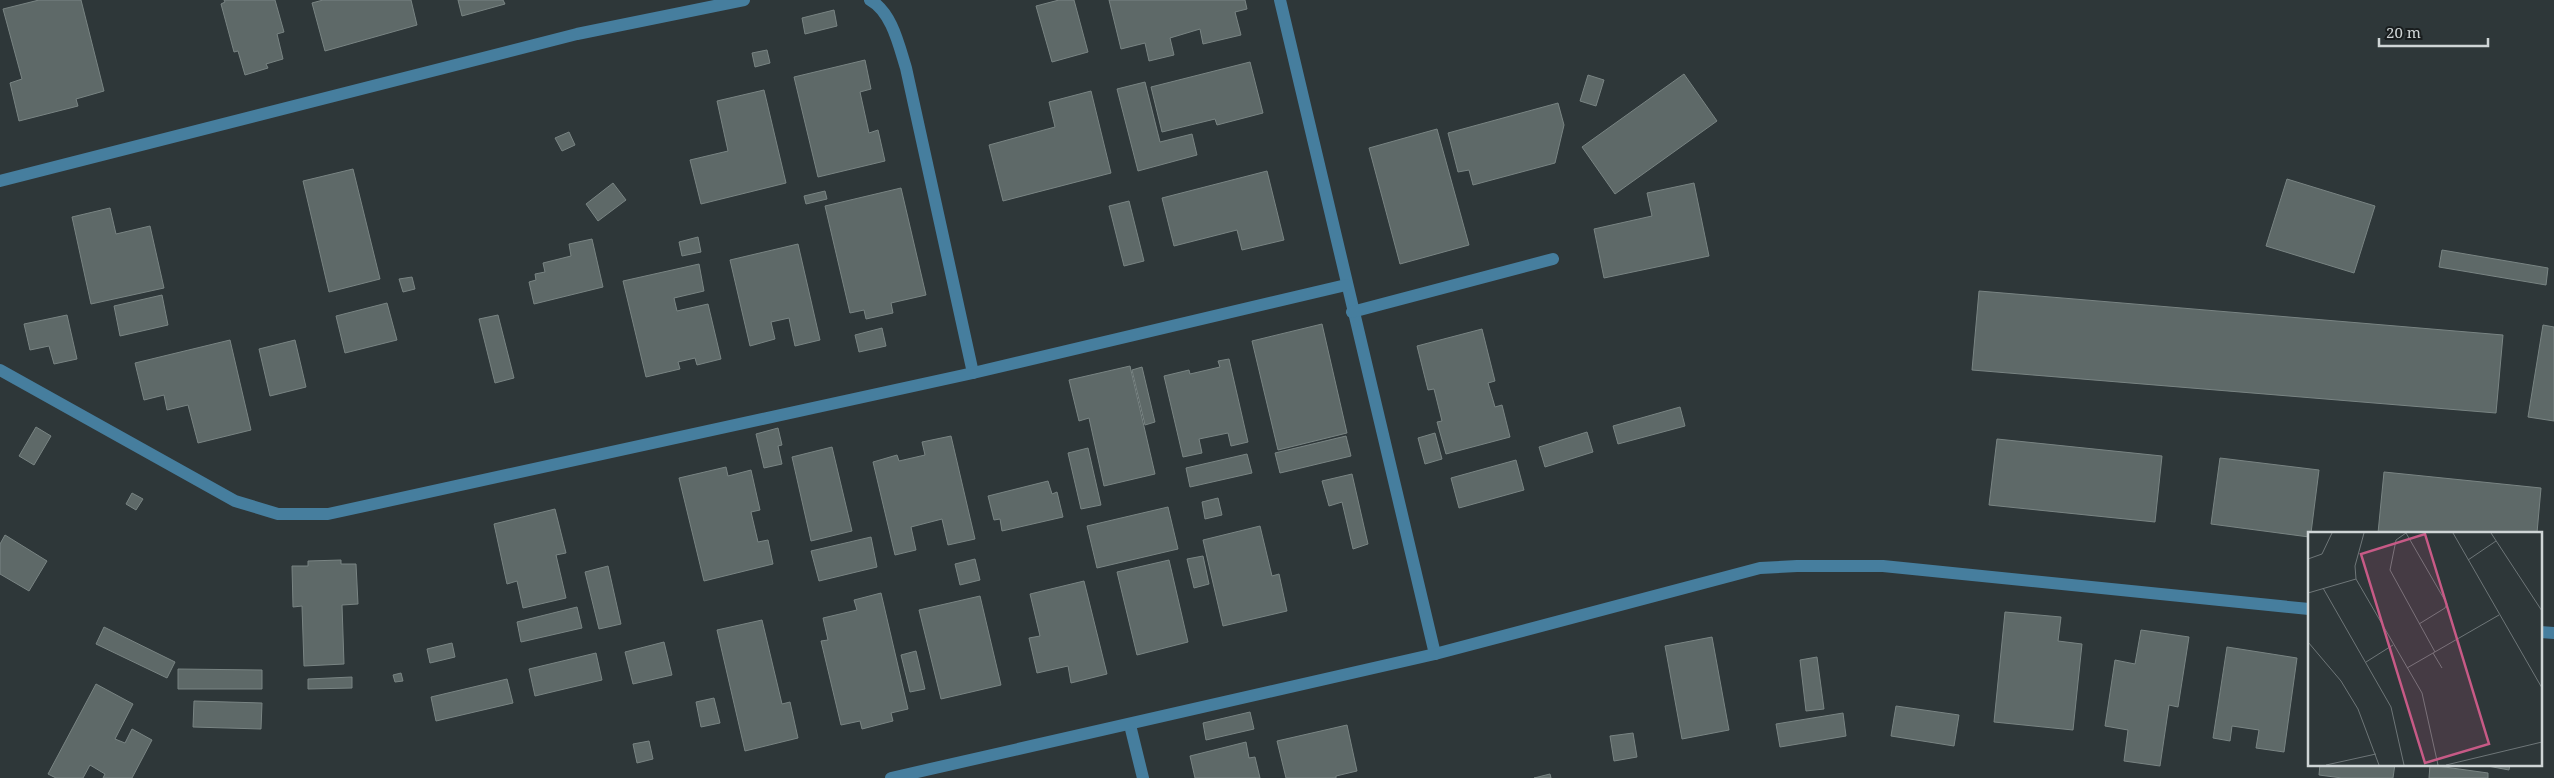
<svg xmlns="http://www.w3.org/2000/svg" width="2554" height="778" viewBox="0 0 2554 778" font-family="'Noto Serif',serif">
<rect width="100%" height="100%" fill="#2e3739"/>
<g fill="#5e6968" stroke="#798483">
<polygon points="39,0 81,0 104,91 76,99 78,106 19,121 10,83 22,79 3,9"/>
<polygon points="224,0 275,0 284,32 277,34 283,59 266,64 268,68 245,75 238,51 234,52 221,4 225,2"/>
<polygon points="323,0 411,0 417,25 325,51 312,3"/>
<polygon points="458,0 503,0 505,4 462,16"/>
<polygon points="1059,0 1074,0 1088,52 1052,62 1036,6"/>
<polygon points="1109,0 1245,0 1247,9 1235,12 1241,35 1203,44 1200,29 1170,38 1174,55 1149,61 1145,43 1121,49"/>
<polygon points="834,10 837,26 805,34 802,18"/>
<polygon points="767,50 770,63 755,67 752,53"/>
<polygon points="865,60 871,89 860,92 869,133 878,130 885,161 818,177 794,77"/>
<polygon points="1250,62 1263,113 1217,125 1215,119 1162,132 1151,87"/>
<polygon points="1684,74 1717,121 1615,194 1582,147"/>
<polygon points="1588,75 1604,80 1596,106 1580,101"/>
<polygon points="1145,82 1160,142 1192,134 1197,155 1138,171 1117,89"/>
<polygon points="764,90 786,183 701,204 690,160 728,151 717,101"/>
<polygon points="1091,91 1111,173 1003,201 989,145 1055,127 1049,102"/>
<polygon points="1558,103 1564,125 1555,163 1473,185 1469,170 1458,172 1448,133"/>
<polygon points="1437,129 1469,245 1400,264 1369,148"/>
<polygon points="569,132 575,145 562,151 555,138"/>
<polygon points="353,169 380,279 329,292 303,181"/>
<polygon points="1267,171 1284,240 1242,250 1237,230 1174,246 1162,198"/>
<polygon points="2287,179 2375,206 2354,273 2266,246"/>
<polygon points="613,183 626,200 598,221 586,204"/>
<polygon points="1694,183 1709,256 1604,278 1594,229 1652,216 1647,193"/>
<polygon points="901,188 926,295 891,303 893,313 866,319 864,310 850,313 825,206"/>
<polygon points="825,191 827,199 806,204 804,196"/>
<polygon points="1129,201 1144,261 1124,266 1109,206"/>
<polygon points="110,208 116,234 150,226 164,288 91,304 72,217"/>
<polygon points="698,237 701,252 682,256 679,242"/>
<polygon points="592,239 603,287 534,304 529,282 536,280 535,274 545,272 543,263 571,256 569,244"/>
<polygon points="798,244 820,340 795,346 789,318 771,322 775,339 750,346 730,260"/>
<polygon points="2442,250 2548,268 2546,285 2439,267"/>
<polygon points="699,264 704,291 674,298 677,311 708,304 721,359 697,365 695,358 678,362 680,369 646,377 623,281"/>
<polygon points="412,277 415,289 403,292 399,279"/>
<polygon points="1979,291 2503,335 2496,413 1972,370"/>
<polygon points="162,295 168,325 120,336 114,306"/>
<polygon points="387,303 397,340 345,353 336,316"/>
<polygon points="67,315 77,359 54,364 49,346 30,350 24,324"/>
<polygon points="498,315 514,378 495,383 479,319"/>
<polygon points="1322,324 1347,433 1278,450 1252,341"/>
<polygon points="2543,325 2554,327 2554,421 2528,417"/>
<polygon points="882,328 886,346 859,352 855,335"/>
<polygon points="1482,329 1495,381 1488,383 1495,407 1502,405 1510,437 1446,454 1437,422 1442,421 1434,389 1428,390 1417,346"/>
<polygon points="230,340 251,430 198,443 188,405 167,410 164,395 144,400 135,363"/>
<polygon points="295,340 306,387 270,396 259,349"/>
<polygon points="1229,359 1248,442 1231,446 1228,433 1199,439 1202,453 1183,457 1164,376 1189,370 1190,374 1220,367 1218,361"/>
<polygon points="1130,366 1155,474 1104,486 1089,418 1079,421 1069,380"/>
<polygon points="1142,367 1155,422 1145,425 1132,370"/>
<polygon points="1680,407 1685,426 1618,444 1613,426"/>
<polygon points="36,427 51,436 34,465 19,456"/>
<polygon points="778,428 782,445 778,446 782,464 764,468 756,434"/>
<polygon points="1587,432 1593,452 1545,467 1539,447"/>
<polygon points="1435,433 1442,459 1425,464 1418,438"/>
<polygon points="951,436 975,539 948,545 942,519 911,527 916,550 895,555 873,462 897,455 899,461 925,455 922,442"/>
<polygon points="1346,436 1351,456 1280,473 1275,453"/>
<polygon points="1997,439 2162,456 2155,522 1989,505"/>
<polygon points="832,447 852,531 811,541 792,457"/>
<polygon points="1088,448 1101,505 1081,509 1068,453"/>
<polygon points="1247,454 1252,473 1190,487 1186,468"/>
<polygon points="2220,458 2319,470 2311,533 2309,533 2309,537 2211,524"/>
<polygon points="1516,460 1524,490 1459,508 1451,478"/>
<polygon points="726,467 728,476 751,470 760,510 751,512 758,542 768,540 773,564 704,581 679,478"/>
<polygon points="2384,472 2541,488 2537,533 2378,533"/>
<polygon points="1352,474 1368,544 1353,549 1342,502 1329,506 1322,481"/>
<polygon points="1048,481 1052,494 1057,492 1063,517 1002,531 1000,519 994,520 988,496"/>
<polygon points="132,493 143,499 136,510 126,504"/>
<polygon points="1218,498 1222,515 1205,519 1202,502"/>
<polygon points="1168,507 1178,549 1097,568 1087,526"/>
<polygon points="555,509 566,553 556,555 566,598 523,608 517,581 507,584 494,524"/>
<polygon points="1260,526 1272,576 1279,574 1287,611 1223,626 1203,540"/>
<polygon points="5,535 47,561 29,591 0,574 0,544"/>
<polygon points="871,537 877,567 819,581 811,551"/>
<polygon points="1203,556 1209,584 1194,588 1187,559"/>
<polygon points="975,559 980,580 960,585 955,564"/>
<polygon points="341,560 341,564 356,564 358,604 342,605 344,664 304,666 302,606 293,607 292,566 308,566 308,561"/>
<polygon points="1169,560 1188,642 1137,655 1117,572"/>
<polygon points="608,566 621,624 599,629 585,572"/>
<polygon points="1084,581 1107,674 1071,683 1068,666 1037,673 1029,638 1040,636 1030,594"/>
<polygon points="881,593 908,709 891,713 893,721 862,729 860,721 841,725 821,641 828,640 823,618 857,610 854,600"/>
<polygon points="980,596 1001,685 941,699 919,610"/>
<polygon points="577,607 582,628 521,642 517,622"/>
<polygon points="2005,612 2061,617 2058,641 2082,644 2073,730 1994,722"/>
<polygon points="762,620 782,704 790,702 798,738 745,751 717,630"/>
<polygon points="104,627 175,662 167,678 96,644"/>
<polygon points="2141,630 2189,637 2178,707 2169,705 2160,766 2124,761 2128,730 2105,726 2115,660 2135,664"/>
<polygon points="1712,637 1729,730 1682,739 1665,646"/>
<polygon points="664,642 672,675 633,684 625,652"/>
<polygon points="452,643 455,657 430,663 427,649"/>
<polygon points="2227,647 2297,658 2284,752 2256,748 2259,730 2232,726 2230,741 2213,738"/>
<polygon points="916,651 925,689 910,692 901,655"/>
<polygon points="596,653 602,680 535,696 529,669"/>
<polygon points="1817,657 1824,709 1806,711 1800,660"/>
<polygon points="178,669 262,670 262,689 178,689"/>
<polygon points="401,673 403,681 395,682 393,675"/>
<polygon points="352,677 352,688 308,689 308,679"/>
<polygon points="507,679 513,703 436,721 431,697"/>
<polygon points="96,684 133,704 115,739 125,743 132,729 152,740 132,778 103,778 105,774 90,765 83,778 56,778 48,774"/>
<polygon points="714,698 720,723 701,727 696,702"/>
<polygon points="194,701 262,703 261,729 193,727"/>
<polygon points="1896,706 1959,715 1954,746 1891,736"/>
<polygon points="1250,712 1254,729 1206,740 1203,723"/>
<polygon points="1843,713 1846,736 1780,747 1776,724"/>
<polygon points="1347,725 1357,771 1336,776 1336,778 1286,778 1277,741"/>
<polygon points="1633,733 1637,757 1614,761 1610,736"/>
<polygon points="649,741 653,759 637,763 633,744"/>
<polygon points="1246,742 1249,758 1255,757 1260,778 1195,778 1190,756"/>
<polygon points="2320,764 2395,764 2393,778 2342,778 2319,775"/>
<polygon points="2477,764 2510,764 2509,770"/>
<polygon points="2430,765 2488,773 2488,778 2429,778"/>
<polygon points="1550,774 1551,778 1534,778"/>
</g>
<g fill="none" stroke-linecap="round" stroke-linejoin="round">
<g stroke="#467e9e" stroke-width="12">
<path d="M870,0c22,12 29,46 36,68l67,305"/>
<polyline points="1280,0 1435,654"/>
<polyline points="0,181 577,34 744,0"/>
<polyline points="1352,312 1553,259"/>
<polyline points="0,370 235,501 278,514 328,514 973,373 1346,285"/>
<polyline points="2540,632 2554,633"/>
<polyline points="1130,725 1143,778"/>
<polyline points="891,778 1435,654 1760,568 1797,566 1883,566 2309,609"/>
</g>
</g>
<g transform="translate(2308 532)">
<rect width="234" height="234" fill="#2e3739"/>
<path fill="none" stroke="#6e7678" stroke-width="1" d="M56,1l-9,33 1,13 66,114 16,72M98,1l-10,7 -6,30 45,82M98,1l41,71 -2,4 -26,16M145,1l89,155M183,1l51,78M0,27l14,-5 10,-21M160,28l28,-19M15,56l68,119 13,58M0,61l48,-14M0,110l33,39 17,28 21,56M125,121l9,15M58,130l27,-17M99,136l92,-53M18,233l50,-11M138,233l96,-23"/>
<path fill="#c75a86" fill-opacity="0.15" stroke="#c75a86" stroke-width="2.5" d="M117,2l64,210 -64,19 -64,-209z"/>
<rect width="234" height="234" fill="none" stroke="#cfd5d6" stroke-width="2.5"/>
</g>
<path d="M2379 38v8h109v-8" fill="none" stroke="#cfd5d6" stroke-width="2.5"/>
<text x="2386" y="38" font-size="15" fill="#cfd5d6" stroke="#191d1e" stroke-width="4" paint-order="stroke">20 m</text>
</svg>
